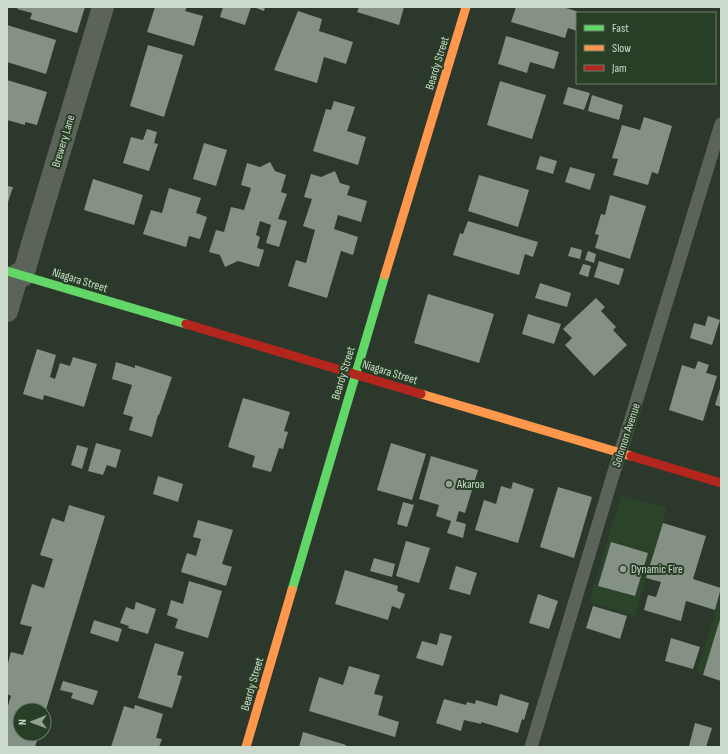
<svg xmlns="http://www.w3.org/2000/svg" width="728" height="754" viewBox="0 0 728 754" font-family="'Sofia Sans Condensed',sans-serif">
<rect width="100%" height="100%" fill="#2c382c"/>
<g fill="#2b4429">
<polygon points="621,495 667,508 635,616 589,602"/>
<polygon points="721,592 721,681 697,673"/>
</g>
<g fill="#869186">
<polygon points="18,7 85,7 77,33 30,19 32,13 17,9"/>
<polygon points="155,7 187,7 185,11 203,16 194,46 147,32"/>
<polygon points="223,7 251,7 245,25 220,17"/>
<polygon points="253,7 265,7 264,11"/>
<polygon points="359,7 404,7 399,25 357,12"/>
<polygon points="516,7 563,7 582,13 577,13 577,31 568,28 565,38 511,22"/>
<polygon points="298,11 322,19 319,31 353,42 346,64 324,57 317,83 274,70"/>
<polygon points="7,25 56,40 46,74 7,62"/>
<polygon points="506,36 559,52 554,69 530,62 527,73 498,64"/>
<polygon points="148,45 183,55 164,117 130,106"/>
<polygon points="7,80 47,92 37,125 25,122 25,125 7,120"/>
<polygon points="500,81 546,95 532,139 487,125"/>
<polygon points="568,87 590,93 584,110 563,104"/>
<polygon points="592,95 623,105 619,120 588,111"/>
<polygon points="334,101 355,107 347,131 366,137 358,165 313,151 326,109 331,110"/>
<polygon points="644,117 672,126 658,174 652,172 648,185 613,175 618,159 612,158 622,125 640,130"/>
<polygon points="147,129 157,132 154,143 158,144 149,171 123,163 131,137 143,140"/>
<polygon points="204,143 227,150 216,186 193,179"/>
<polygon points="540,156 557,161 553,174 536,169"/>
<polygon points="270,162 275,171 286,175 281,192 287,194 278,219 287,221 279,247 266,243 271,225 260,221 256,235 260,237 257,248 264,250 259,267 238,261 225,267 220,255 209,252 216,230 224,232 231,207 244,210 251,188 241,185 247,163 260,167"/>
<polygon points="570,167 595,174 590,190 565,182"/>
<polygon points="335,171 340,183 350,186 347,195 367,201 361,222 338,215 334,229 358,237 353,255 341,251 327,298 288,286 296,260 306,263 315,230 303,226 312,199 304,197 311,174 321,177"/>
<polygon points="479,175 529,190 518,227 468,211"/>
<polygon points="93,179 143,195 134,225 84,210"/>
<polygon points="7,186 13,187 7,205"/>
<polygon points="169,188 201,198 196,213 207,217 200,239 189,236 186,247 143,234 151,210 162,213"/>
<polygon points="610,195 646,206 630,259 595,248 599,235 595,234 601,214 605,215"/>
<polygon points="468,221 538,242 533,257 525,254 519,275 453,255 460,233 463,234"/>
<polygon points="571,247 582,250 580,259 568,256"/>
<polygon points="588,251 596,254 594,263 585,260"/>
<polygon points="599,261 624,269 619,285 594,277"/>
<polygon points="583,264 591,266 588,277 579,274"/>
<polygon points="540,283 571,293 567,307 535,298"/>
<polygon points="428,294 494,314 479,363 414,343"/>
<polygon points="596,298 605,307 601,311 616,327 613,330 627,345 594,376 565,345 572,338 563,329"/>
<polygon points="528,314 561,324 554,344 522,334"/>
<polygon points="708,316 720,320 712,345 690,338 694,323 705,326"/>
<polygon points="37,349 56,355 50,377 55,379 60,363 70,366 73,357 97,364 84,407 44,395 43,400 23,394"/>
<polygon points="698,361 709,365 706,373 717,376 703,421 669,410 682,365 695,369"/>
<polygon points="116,362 135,368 135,365 172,377 159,415 158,415 152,437 129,430 133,417 123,414 132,385 112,379"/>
<polygon points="721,385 721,407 715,405"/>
<polygon points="243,398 290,412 284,431 288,432 283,449 279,448 271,472 252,467 255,456 228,447"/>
<polygon points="96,443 121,450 116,468 107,465 103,475 88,471"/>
<polygon points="391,443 426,454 412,500 377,490"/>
<polygon points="77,445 88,448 82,469 71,465"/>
<polygon points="431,456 478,470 465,513 459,511 456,521 466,524 463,538 447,533 451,521 436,516 439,505 419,499"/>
<polygon points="158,476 183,484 178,502 153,494"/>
<polygon points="513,482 534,489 518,543 475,530 484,500 496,504 501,486 511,489"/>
<polygon points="558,487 592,497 574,558 540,547"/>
<polygon points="403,502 414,505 407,527 397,524"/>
<polygon points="69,505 105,516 44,716 44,710 20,710 20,734 39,734 35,747 7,747 7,709 11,696 7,694 7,667 11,652 23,655 32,627 20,624 32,584 44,588 53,559 40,555 52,518 64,522"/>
<polygon points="198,520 233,530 222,564 232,567 226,586 181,572 187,553 196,556 201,539 193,537"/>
<polygon points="663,523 706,536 693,579 721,588 715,610 686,601 681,621 644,610 648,595 656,597 661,582 646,578"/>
<polygon points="406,541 430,548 419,583 396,576"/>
<polygon points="611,542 648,553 635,596 598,586"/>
<polygon points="374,558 395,564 392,577 370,571"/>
<polygon points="456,566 477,573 470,595 449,589"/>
<polygon points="345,570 398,586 397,591 405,594 400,609 392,606 388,620 335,604"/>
<polygon points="189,581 222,591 208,638 175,628 178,619 167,615 171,600 183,604"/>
<polygon points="538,594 558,601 549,629 529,623"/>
<polygon points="136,602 156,609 148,634 128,628 129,626 120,623 126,607 134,610"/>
<polygon points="593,606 627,616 620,639 586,628"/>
<polygon points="721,616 721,681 703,675"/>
<polygon points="94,620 122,629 118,642 90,633"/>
<polygon points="440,633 452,636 443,666 416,658 422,641 437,645"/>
<polygon points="671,638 700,647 693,669 665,661"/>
<polygon points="155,643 184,652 177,675 182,676 172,708 138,698"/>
<polygon points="349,666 380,675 374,694 383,696 378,715 399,722 395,737 309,711 319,677 343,685"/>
<polygon points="63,681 98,691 93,705 71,698 73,693 60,690"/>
<polygon points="500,694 529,703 524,720 522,719 518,733 481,722 481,724 464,720 461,731 436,723 444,699 466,705 467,702 475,704 476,700 497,706"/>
<polygon points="135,705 163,714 156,738 162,739 159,747 111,747 124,706 134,709"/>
<polygon points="695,723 712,728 706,747 692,747 689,746"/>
<polygon points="303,732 346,745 345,747 299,747"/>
</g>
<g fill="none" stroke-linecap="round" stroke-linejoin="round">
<polyline stroke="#5c645a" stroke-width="13" points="531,747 613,475 630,422 721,124"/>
<g stroke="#5c645a" stroke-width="22">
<polyline points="23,276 32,244 103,7"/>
<polyline points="7,311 18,274"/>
</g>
<g stroke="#63d668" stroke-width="9">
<polyline points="7,271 186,324"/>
<polyline points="292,590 385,275"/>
</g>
<g stroke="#ff974d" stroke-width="9">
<polyline points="385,275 466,7"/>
<polyline points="421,394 631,456"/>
<polyline points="246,747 292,590"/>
</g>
<g stroke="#b3261e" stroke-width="9">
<polyline points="186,324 421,394"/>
<polyline points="631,456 721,483"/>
</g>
</g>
<g fill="#94a193" stroke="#283e26" stroke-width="1.5">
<circle cx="449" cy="484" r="4"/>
<circle cx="623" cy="569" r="4"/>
</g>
<g text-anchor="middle" stroke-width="4" stroke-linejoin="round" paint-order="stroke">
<g font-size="12" fill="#ccdacb" stroke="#283e26">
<text transform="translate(437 63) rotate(-73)" y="4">Beardy Street</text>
<text transform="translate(63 141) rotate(-73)" y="4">Brewery Lane</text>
<text transform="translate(80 280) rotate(17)" y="4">Niagara Street</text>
<text transform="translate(390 372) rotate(17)" y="4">Niagara Street</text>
<text transform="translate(343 373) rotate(-73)" y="4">Beardy Street</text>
<text transform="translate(626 435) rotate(-72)" y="4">Solomon Avenue</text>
<text transform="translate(252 684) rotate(-74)" y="4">Beardy Street</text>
</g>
<g font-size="12" fill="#ccdacb" stroke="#283e26" text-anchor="start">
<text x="457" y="488">Akaroa</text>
<text x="631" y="573">Dynamic Fire</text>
</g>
</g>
<rect width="728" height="754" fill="none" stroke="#ccdacb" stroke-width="16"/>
<rect x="576" y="12" width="140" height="72" fill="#283e26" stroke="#6a7c68"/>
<rect x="584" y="25" width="20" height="6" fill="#63d668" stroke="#6a7c68"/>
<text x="612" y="32" font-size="12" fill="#ccdacb">Fast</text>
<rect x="584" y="45" width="20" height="6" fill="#ff974d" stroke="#6a7c68"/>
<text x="612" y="52" font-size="12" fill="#ccdacb">Slow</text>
<rect x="584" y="65" width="20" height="6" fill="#b3261e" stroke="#6a7c68"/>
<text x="612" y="72" font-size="12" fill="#ccdacb">Jam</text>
<g transform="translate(32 722) rotate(269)"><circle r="19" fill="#283e26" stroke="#6a7c68"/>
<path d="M0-3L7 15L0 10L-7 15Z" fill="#94a193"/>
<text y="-6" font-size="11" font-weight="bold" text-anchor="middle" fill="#ccdacb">N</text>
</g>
</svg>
